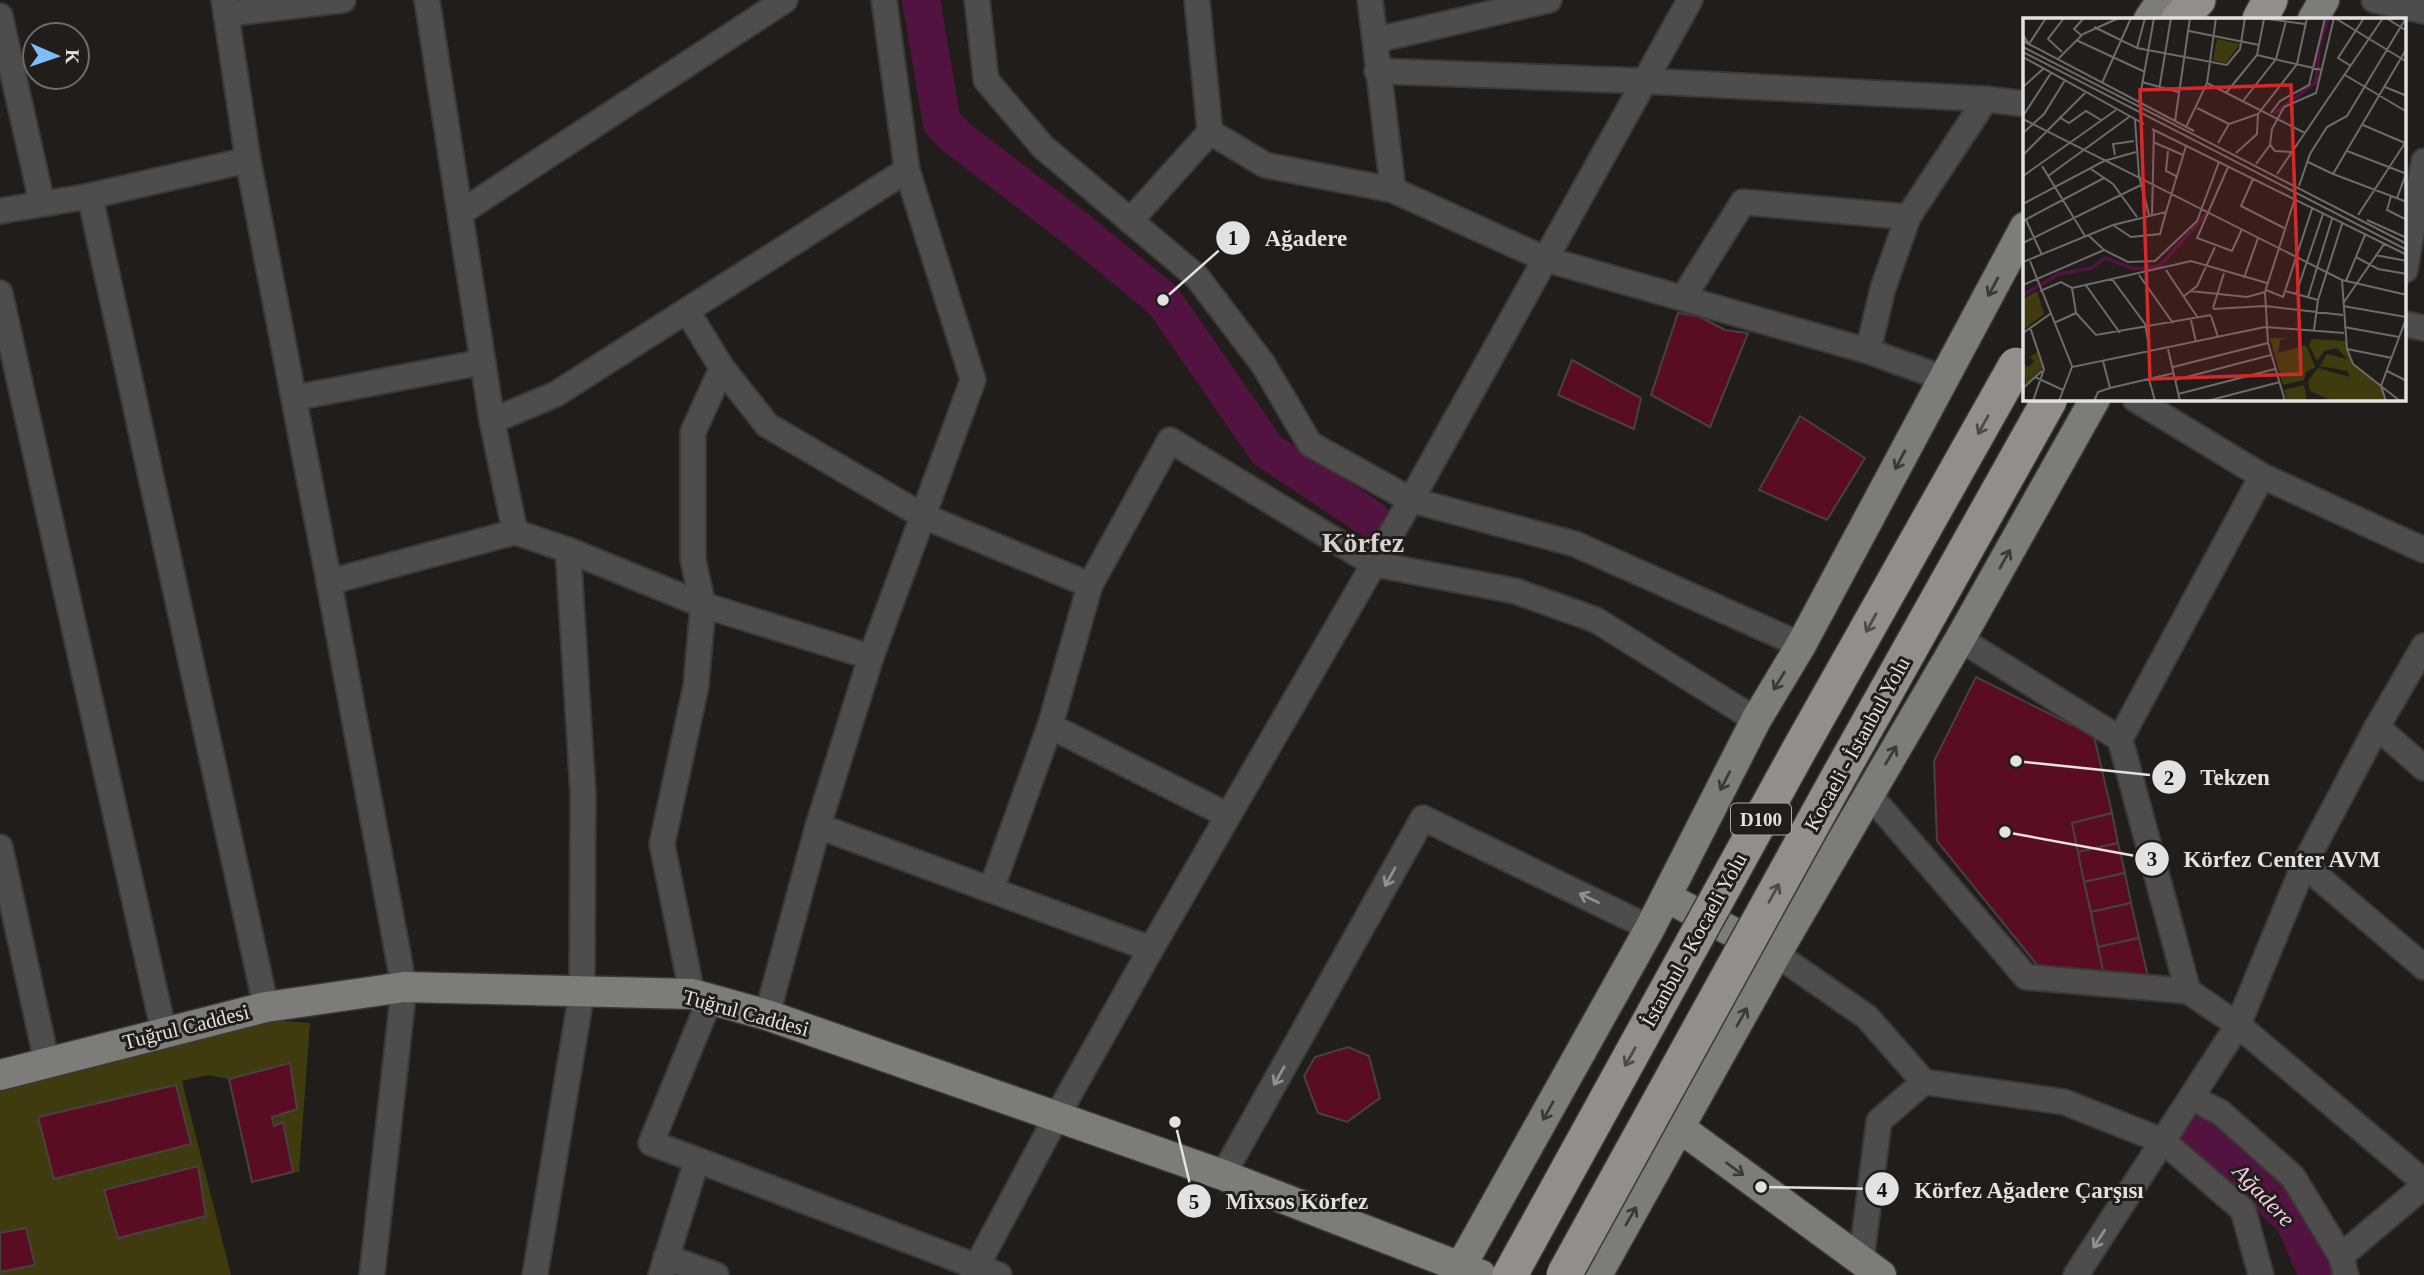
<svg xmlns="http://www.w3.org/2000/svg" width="2424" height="1275" viewBox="0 0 2424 1275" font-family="Georgia,serif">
<rect width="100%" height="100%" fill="#201d1b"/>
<polygon fill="#403b0e" points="271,1020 310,1023 299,1172 293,1172 284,1122 274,1126 272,1117 296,1108 229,1079 208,1075 182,1081 231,1275 0,1275 0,1091"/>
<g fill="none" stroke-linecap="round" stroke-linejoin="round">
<g stroke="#521341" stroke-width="38">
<polyline points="921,0 942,123 956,137 1079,231 1163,300 1267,450 1371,519"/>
<polyline points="2195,1127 2294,1220 2318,1275"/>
</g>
</g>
<g fill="#5a0d22" stroke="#464142" stroke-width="2">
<polygon points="1678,313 1698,316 1725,330 1748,333 1710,427 1651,395"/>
<polygon points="1572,360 1641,398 1634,429 1558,395"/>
<polygon points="1800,416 1865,458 1827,520 1759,490"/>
<polygon points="1976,677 2094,736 2112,813 2072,823 2104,975 2038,966 1937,841 1934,761"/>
<polygon points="2112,813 2118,843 2078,852 2072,823"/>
<polygon points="2118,843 2125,873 2084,882 2078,852"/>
<polygon points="2125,873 2131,903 2091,912 2084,882"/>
<polygon points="2131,903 2139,938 2098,947 2091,912"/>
<polygon points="2139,938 2148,977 2104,975 2098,947"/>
<polygon points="1348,1047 1369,1056 1380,1098 1347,1122 1318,1113 1304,1076 1315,1057"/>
<polygon points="290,1063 297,1109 272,1117 274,1126 283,1122 293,1172 252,1182 229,1079"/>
<polygon points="176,1085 191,1144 54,1179 38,1117"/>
<polygon points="198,1166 206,1216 118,1238 104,1190"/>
<polygon points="26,1228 35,1265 0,1272 0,1233"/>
</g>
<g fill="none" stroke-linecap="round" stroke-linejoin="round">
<defs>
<g id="minor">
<polyline points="224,0 248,160 329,582 404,987 372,1275"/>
<polyline points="427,0 492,421 515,532"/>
<polyline points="977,0 986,80 1043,147 1197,277 1263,364 1310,444 1411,500 1575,544 1801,645"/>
<polyline points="1197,0 1210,132 1265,165 1393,190"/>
<polyline points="1370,0 1393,190 1545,259 1868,351 1943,378"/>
<polyline points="2374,0 2424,11"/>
<polyline points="226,14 343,0"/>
<polyline points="0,16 42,203"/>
<polyline points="1376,40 1549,0"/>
<polyline points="1377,71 1645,81 1986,99 2025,104"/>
<polyline points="90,196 266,1007"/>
<polyline points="0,211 90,196 248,160"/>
<polyline points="460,213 785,0"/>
<polyline points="1130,221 1210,132"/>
<polyline points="2405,270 2424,161"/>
<polyline points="0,293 164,1033"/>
<polyline points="1683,298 1743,202 1908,217"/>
<polyline points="687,311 722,368 767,425 923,516 1090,585"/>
<polyline points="2405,324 2424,328"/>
<polyline points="1868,351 1883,288 1908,217 1986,99"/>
<polyline points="294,398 483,362"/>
<polyline points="2135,399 2262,476 2424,550"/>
<polyline points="492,421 556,394 907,170"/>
<polyline points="329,582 515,532 568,550 703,605 871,657"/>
<polyline points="1960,639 2120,739 2188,991 2238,1025 2424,1182"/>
<polyline points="2377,727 2424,768"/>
<polyline points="2120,739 2262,476"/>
<polyline points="1868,793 2026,977 2188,991"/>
<polyline points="1227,815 1050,726 1090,585 1170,440 1374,564 1515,591 1596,620 1756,720"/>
<polyline points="818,826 1151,949"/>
<polyline points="0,847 47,1063"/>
<polyline points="2304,865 2424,967"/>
<polyline points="991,890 1050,726"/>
<polyline points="1776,954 1867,1017 1924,1082"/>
<polyline points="692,994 662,844 696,686 703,605 693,560 693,432 722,368"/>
<polyline points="767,1015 818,826 871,657 973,380 907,170 884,0"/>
<polyline points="2192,1098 2220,1112 2293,1177 2341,1256 2346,1275"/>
<polyline points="697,1160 651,1143 710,999"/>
<polyline points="1223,1175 1423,818 1650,928"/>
<polyline points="2341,1256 2424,1186"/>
<polyline points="666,1257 716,1275"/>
<polyline points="1861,1261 1879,1121 1924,1082 2064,1102 2163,1141 2243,1210 2261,1275"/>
<polyline points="535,1275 582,991 583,793 568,550"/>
<polyline points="661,1275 697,1160 999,1275"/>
<polyline points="972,1275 1057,1116 1151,949 1411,500 1690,0"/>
<polyline points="2076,1275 2238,1025 2304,865 2377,727 2424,646"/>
</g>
<g id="major">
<polyline points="2149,19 2162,0"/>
<polyline points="2313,19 2324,0"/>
<polyline points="1666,897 1769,951"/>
<polyline points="0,1075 266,1007 404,987 692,994 767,1015 1223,1175 1481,1275"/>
<polyline points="1680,1128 1881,1275"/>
<polyline points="1456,1275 1650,928 1756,720 1801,645 2025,227"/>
<polyline points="1597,1275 1776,954 1960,639 2095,399"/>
</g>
<g id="highway">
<polyline points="2179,19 2198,0"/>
<polyline points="2260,19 2270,0"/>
</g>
</defs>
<use href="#minor" stroke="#3b3937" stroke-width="28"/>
<use href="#major" stroke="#3b3937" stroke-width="33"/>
<use href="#highway" stroke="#3b3937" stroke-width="38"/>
<use href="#minor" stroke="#4e4d4b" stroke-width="24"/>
<use href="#major" stroke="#7e7c79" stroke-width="30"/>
<use href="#highway" stroke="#918e8b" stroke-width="35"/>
<defs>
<g id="highway-bridge">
<polyline points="1510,1275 1799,750 2016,365"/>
<polyline points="1564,1275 1840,774 2050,399"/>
</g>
</defs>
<use href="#highway-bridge" stroke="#3b3937" stroke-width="38" stroke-linecap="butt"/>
<use href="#highway-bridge" stroke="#918e8b" stroke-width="35"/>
</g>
<defs><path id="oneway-shaft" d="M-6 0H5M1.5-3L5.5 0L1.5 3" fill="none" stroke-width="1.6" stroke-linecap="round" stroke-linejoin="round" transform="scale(1.75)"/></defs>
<g stroke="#3c3a37">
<use href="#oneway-shaft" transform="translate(1993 287) rotate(118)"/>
<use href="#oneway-shaft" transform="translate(1900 460) rotate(118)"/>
<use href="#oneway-shaft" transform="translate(2005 559) rotate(-61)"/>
<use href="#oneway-shaft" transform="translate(1779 681) rotate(121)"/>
<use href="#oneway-shaft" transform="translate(1891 755) rotate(-59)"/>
<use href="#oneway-shaft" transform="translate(1725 781) rotate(117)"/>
<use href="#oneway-shaft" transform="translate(1742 1017) rotate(-61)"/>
<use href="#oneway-shaft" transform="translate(1548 1111) rotate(119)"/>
<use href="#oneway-shaft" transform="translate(1735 1169) rotate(36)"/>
<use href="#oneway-shaft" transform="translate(1631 1216) rotate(-60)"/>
</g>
<g stroke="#4d4a48">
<use href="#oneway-shaft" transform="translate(1983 425) rotate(119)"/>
<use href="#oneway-shaft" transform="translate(1871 623) rotate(119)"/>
<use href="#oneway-shaft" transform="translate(1774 893) rotate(-61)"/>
<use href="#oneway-shaft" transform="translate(1630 1057) rotate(119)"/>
</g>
<g stroke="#92908e">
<use href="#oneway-shaft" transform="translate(1390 877) rotate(119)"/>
<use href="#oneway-shaft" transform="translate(1589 898) rotate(-154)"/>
<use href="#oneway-shaft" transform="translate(1279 1076) rotate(119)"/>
<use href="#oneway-shaft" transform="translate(2099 1239) rotate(123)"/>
</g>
<g text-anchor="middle" stroke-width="6" stroke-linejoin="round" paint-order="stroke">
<rect fill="#201d1b" stroke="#a9a7a6" stroke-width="2" x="1731" y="803.5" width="60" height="31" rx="5"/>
<g font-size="19" font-weight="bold" fill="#e4e2e1">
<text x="1761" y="826">D100</text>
</g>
<g font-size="21" fill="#e4e2e1" stroke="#201d1b">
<text transform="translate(1857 744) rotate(-61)" y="7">Kocaeli - İstanbul Yolu</text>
<text transform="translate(1694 940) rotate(-61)" y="7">İstanbul - Kocaeli Yolu</text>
<text transform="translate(746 1013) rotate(15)" y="7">Tuğrul Caddesi</text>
<text transform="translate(186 1027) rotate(-14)" y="7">Tuğrul Caddesi</text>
</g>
<g font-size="23" font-style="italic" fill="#f4cce5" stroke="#201d1b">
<text transform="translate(2264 1195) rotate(46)" y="8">Ağadere</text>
</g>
<g font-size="28" font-weight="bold" fill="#d6d2d0" stroke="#201d1b">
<text x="1363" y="552">Körfez</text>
</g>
</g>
<g transform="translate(2023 18)">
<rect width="383" height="383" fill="#201d1b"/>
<path d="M194,21l23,5 -14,19 -13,-3zM14,273l7,23 -21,16v-31zM247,320h18l-8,2 -2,13 28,-8 9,22 -9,5 -2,8 -21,5zM289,321l34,2 7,23 28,22 5,15h-54l-22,-10 -2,-10 10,-13 32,9 -3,-6 -27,-5 7,-12 20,5 -10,-11 -13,3 -7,10 -8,-16zM14,334l6,16 -17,16 -3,-20 5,3 6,-5 -4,-5zM281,367l3,16h-20l-3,-11z" fill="#403b0e"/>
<path fill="none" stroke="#521341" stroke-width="3.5" d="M252,95l41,-31 3,-34 9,-30M0,277l36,-21 33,-6 13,-10 29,11 26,-3 46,-52"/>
<path fill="none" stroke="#6e6c6a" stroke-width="2" d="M237,0l45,6M312,0l72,44M363,0l21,13M71,9l43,21 90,17 13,-16 5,-31M166,13l70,14M0,17l6,9 17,-26M58,17l-7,-6 10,-11M53,22l69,32M0,23l171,90M0,29l384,197M114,30l8,-30M384,30l-74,126 74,28M0,34l384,198M39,34l-14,-13 16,-21M234,37l65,15M0,39l121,67M35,41l25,-25 36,-16M328,48l-13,-8 26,-40M322,57l62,37M119,64l36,10M79,65l29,-65M184,65l98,50M0,69l20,-18M362,69l22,9M136,72l12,-72M203,75l31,-38 7,-36M220,83l33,-42 10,-38M116,84l15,-84M174,90l32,16M248,95l9,-12 29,-16 16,-67M0,98l28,-43M36,99l10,6 17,-12 15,9M0,101l319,161 5,69 6,15 47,37M112,102l4,56 10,39M152,103l15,-103M340,107l42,18M163,109l21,-44 9,-65M129,111l255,126M0,115l21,-19 21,-34M130,124l30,13M195,125l11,-19 29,-10 39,-50 10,-46M145,133l-2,20 12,6M324,133l60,23M269,134l-17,-1 -5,-6 2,-16 12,-22 32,-14 18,-75M213,135l21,-19 1,-20M0,137l62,-62M92,137l-2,-11 21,-3M285,144l25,12M233,146l14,-19M19,148l43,70M205,149l-31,71 35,13 10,-22M68,151l22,15 24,33M254,156l106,-156M0,158l93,-66M25,158l81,-59M230,161l-12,27 43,22M276,168l11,-32 17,-27 20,-11 59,-98M368,178l-4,14 20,10M374,180l9,-24M0,186l81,-43 32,-9M289,191l-27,82 33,9M129,197l2,-85M335,197l49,-75M3,202l16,35M344,202l40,18M0,203l81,-43M90,207l18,12 29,-3 6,-22M65,217l16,15 24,12 27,-1 42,-40 22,-59M0,225l118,-58M352,237l32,6M333,239l22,12 29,5M7,243l42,105M0,244l90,-37 53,-13 20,-66M143,252l32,48M116,257l34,48M221,260l14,-40M89,261l33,45 5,28M319,262l65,15M323,263l19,-46M62,266l35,49M0,267l81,-35M243,272l17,7 2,-6M17,273l21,-9 11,6M167,273l57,6 18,-5M273,276l27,-80M161,278l13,-10 18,-39M285,279l24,-78M321,284l40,-58M320,288l63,11M190,290l11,-35M190,291l52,-3 78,9M188,297l-115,20 -20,-22 -4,-25 119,-27 76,22M188,298l7,21M168,302l5,22M31,305l22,-10M7,309l14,42 -11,32M321,309l55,10M291,312l4,-30 24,-76M0,315l27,-19M145,331l12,52M324,331l45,9M80,343l7,27M150,349l95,-24M364,353l20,10M12,359l28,13M126,361l6,22M152,362l96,-25M0,370l19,-17M155,376l97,-25M36,383l13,-34 193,-40 79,6M71,383l4,-9 12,-4 64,-15M184,383l73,-19M262,383l-17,-58 -3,-51 30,-94M363,383l-5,-15 26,-70"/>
<path fill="#d62828" fill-opacity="0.15" stroke="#d62828" stroke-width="3.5" d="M268,67l10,289 -151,5 -10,-289z"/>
<rect width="383" height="383" fill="none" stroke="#e4e2e1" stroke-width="3.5"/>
</g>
<path fill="none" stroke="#e4e2e1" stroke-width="2.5" d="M1163 300L1233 238M2016 761L2169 777M2005 832L2152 859M1761 1187L1882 1189M1175 1122L1194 1201"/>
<g fill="#e4e2e1" stroke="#201d1b" stroke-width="2.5">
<circle cx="1163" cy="300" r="7"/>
<circle cx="2016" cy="761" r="7"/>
<circle cx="2005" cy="832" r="7"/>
<circle cx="1761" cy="1187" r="7"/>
<circle cx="1175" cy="1122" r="7"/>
<circle cx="1233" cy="238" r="18"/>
<circle cx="2169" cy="777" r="18"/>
<circle cx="2152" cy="859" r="18"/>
<circle cx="1882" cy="1189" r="18"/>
<circle cx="1194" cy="1201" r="18"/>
</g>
<g font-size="21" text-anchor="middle" font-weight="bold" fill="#111">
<text x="1233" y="245">1</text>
<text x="2169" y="785">2</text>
<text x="2152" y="866">3</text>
<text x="1882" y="1197">4</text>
<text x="1194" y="1209">5</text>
</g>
<g font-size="23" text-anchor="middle" font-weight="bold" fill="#e4e2e1" stroke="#201d1b" stroke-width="6" stroke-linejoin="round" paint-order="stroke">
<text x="1306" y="246">Ağadere</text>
<text x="2235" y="785">Tekzen</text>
<text x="2282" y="867">Körfez Center AVM</text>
<text x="2029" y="1198">Körfez Ağadere Çarşısı</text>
<text x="1297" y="1209">Mixsos Körfez</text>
</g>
<g transform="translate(56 56) rotate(92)"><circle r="33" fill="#201d1b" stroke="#6e6c6a" stroke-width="2"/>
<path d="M0-5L12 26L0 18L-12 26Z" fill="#7fbdfa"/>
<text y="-10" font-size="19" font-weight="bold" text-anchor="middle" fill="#e4e2e1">K</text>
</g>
</svg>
